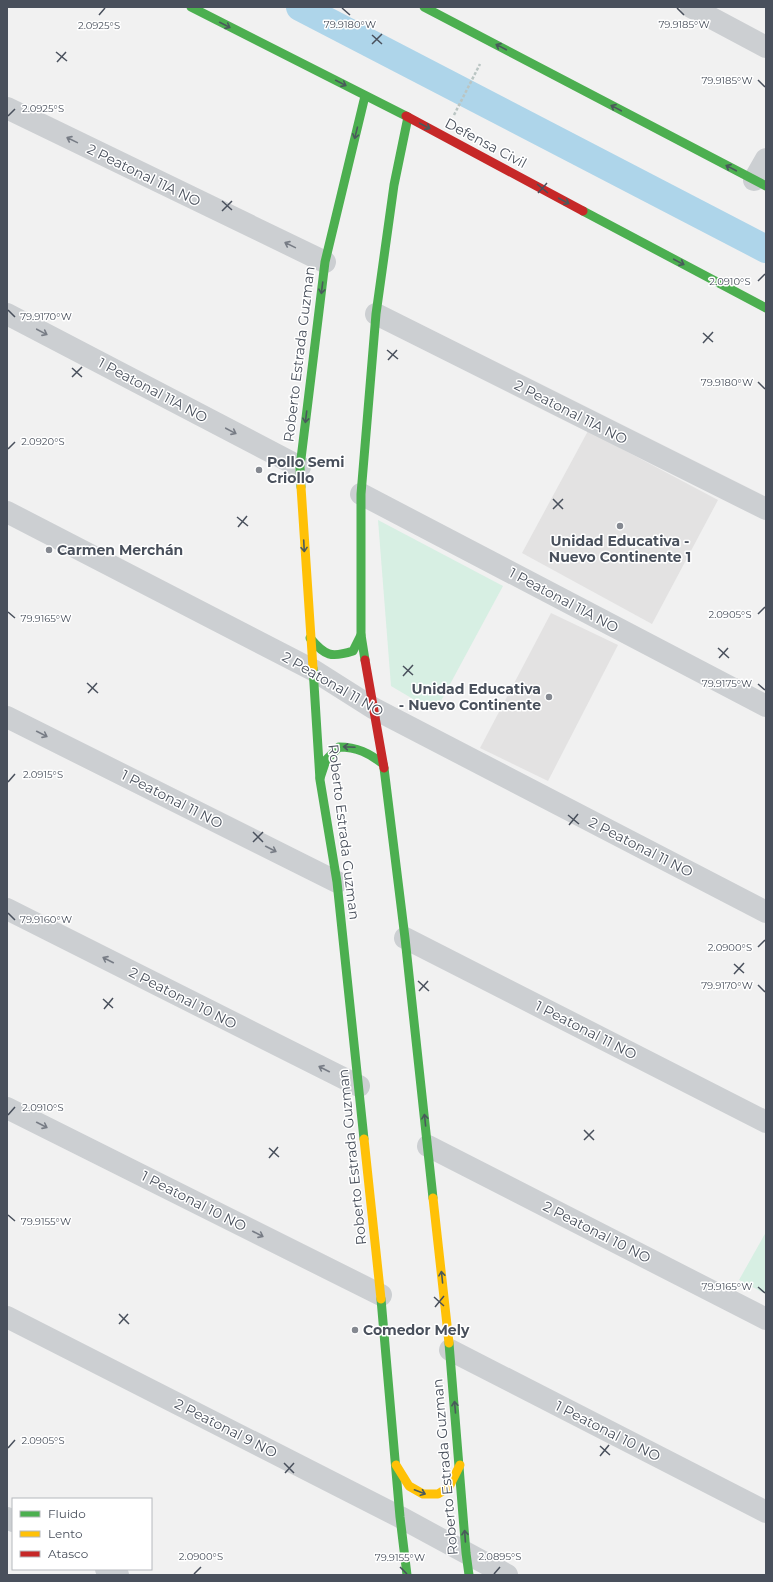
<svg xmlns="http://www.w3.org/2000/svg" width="773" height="1582" viewBox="0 0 773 1582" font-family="Montserrat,sans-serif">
<rect width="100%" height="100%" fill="#f1f1f1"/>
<g fill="#e3e2e2">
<polygon points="588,431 718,500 652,624 522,553"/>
<polygon points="551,613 618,645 548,781 480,748"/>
</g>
<g fill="#d7efe3">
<polygon points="378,520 503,586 435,712 391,686"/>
<polygon points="766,1232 766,1294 739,1280"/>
</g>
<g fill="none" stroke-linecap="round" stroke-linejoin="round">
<polyline stroke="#aed5ea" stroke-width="28" points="300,7 766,249"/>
<polyline stroke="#bac5c3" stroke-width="2.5" stroke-dasharray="3 2" stroke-linecap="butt" points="454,115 480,64"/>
<g stroke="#cccfd2" stroke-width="22">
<polyline points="691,7 766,47"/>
<polyline points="7,108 325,262"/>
<polyline points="754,180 766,159"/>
<polyline points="7,314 300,467"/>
<polyline points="376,314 766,509"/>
<polyline points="361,494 766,706"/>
<polyline points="7,512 313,670 373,708 766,912"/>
<polyline points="7,717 337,882"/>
<polyline points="7,909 359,1086"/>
<polyline points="405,938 766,1122"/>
<polyline points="7,1108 381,1295"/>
<polyline points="428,1146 766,1319"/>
<polyline points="7,1317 400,1517 507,1575"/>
<polyline points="450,1350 766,1512"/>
<polyline points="7,1518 13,1521"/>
<polyline points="106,1569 118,1575"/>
</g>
<g stroke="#4caf50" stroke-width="9">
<polyline points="191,7 406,116"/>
<polyline points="424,7 766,186"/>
<polyline points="583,211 766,308"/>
<polyline points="301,487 300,467 325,262 365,96"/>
<path d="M310,638c15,18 21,20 43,13l8,-16"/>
<polyline points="365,660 361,635 361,494 376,314 394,185 408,117"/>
<polyline points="313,668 320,780 337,882 364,1139"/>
<polyline points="384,768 405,938 433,1198"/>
<path d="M320,778l6,-18 13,-13c18,0 30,6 44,17"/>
<polyline points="381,1299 400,1517 407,1575"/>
<polyline points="449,1343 466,1553 469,1575"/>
</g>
<g stroke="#ffc107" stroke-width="9">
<polyline points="301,487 313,668"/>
<polyline points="364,1139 381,1299"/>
<polyline points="433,1198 449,1343"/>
<polyline points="396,1465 409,1486 423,1494 438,1494 449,1487 460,1465"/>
</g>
<g stroke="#c62828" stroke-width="9">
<polyline points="406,116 583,211"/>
<polyline points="365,660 384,768"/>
</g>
</g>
<defs><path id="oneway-shaft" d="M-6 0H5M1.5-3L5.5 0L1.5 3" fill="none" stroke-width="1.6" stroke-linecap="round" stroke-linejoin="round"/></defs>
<g stroke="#495a5b">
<use href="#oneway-shaft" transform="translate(225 25) rotate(27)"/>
<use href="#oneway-shaft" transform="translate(501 47) rotate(-152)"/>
<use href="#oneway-shaft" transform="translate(341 83) rotate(27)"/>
<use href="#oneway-shaft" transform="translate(616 108) rotate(-152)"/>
<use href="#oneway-shaft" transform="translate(425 126) rotate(28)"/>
<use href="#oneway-shaft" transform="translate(356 133) rotate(104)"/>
<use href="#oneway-shaft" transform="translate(731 168) rotate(-152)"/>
<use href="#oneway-shaft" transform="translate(564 201) rotate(28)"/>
<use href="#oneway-shaft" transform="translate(679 262) rotate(28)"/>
<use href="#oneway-shaft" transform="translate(322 288) rotate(97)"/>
<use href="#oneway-shaft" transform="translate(306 417) rotate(97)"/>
<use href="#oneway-shaft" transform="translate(304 546) rotate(87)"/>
<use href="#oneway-shaft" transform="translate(349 747) rotate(-177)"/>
<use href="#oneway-shaft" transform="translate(425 1120) rotate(-96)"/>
<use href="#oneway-shaft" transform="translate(442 1277) rotate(-96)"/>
<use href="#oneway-shaft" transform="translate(455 1407) rotate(-95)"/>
<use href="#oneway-shaft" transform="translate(420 1492) rotate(21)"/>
<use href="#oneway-shaft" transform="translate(465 1536) rotate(-94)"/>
</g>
<g stroke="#777c85">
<use href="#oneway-shaft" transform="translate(72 140) rotate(-154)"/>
<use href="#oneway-shaft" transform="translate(290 245) rotate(-154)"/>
<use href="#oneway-shaft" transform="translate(42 332) rotate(28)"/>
<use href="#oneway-shaft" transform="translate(231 431) rotate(28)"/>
<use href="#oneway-shaft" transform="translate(42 734) rotate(27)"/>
<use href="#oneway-shaft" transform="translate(271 849) rotate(27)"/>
<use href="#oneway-shaft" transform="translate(108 960) rotate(-153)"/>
<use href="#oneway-shaft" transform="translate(324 1069) rotate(-153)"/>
<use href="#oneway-shaft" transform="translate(42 1125) rotate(27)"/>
<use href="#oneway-shaft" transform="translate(258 1234) rotate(27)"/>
</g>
<path fill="none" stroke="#49505c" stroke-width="1.5" d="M342,8l8,7M677,8l7,7M99,15l6,-7M372,35l10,9M372,44l10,-10M56,52l11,9M57,62l9,-10M758,80l7,7M8,116l7,-7M537,184l11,9M538,193l9,-10M222,201l10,9M222,211l10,-10M758,281l7,-7M8,310l7,7M703,333l10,9M703,343l10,-11M387,350l11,9M388,360l9,-10M72,368l10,9M72,377l10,-10M758,382l7,7M8,449l7,-7M553,499l10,10M553,509l10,-10M237,517l11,9M238,527l9,-11M8,612l7,6M758,614l7,-7M718,648l11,10M719,658l9,-10M403,666l10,9M403,676l10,-11M87,683l11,10M758,684l7,6M88,693l9,-10M8,782l7,-8M568,815l11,9M569,825l9,-11M253,832l10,10M253,842l10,-10M8,913l7,7M758,947l7,-7M734,964l10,9M734,974l10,-11M418,981l11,10M758,985l7,7M419,991l9,-10M103,999l10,9M104,1009l9,-11M8,1115l7,-8M584,1130l10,10M584,1140l10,-10M269,1148l10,9M269,1158l9,-11M8,1215l7,6M758,1287l7,6M434,1297l10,9M435,1307l9,-11M119,1314l10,10M119,1324l9,-10M600,1446l10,9M8,1448l7,-8M600,1456l9,-11M284,1463l10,10M285,1473l9,-10M400,1567l7,7M194,1574l7,-7M494,1574l6,-7"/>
<g fill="#848890" stroke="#fff" stroke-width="1.5">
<circle cx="259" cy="470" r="4"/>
<circle cx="620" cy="526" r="4"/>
<circle cx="49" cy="550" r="4"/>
<circle cx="549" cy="697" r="4"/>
<circle cx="355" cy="1330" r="4"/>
</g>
<g text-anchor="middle" stroke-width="3" stroke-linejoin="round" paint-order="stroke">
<g font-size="14" fill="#49505c" stroke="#fff">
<text transform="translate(486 143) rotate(28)" y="5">Defensa Civil</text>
<text transform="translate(144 175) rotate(26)" y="5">2 Peatonal 11A NO</text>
<text transform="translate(299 354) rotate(-83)" y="5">Roberto Estrada Guzman</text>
<text transform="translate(153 390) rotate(28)" y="5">1 Peatonal 11A NO</text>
<text transform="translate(571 412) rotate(27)" y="5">2 Peatonal 11A NO</text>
<text transform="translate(564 600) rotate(28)" y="5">1 Peatonal 11A NO</text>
<text transform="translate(333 684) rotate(30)" y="5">2 Peatonal 11 NO</text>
<text transform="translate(172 799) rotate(27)" y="5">1 Peatonal 11 NO</text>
<text transform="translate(344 832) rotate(83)" y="5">Roberto Estrada Guzman</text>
<text transform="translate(641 847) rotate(27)" y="5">2 Peatonal 11 NO</text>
<text transform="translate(183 998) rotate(27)" y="5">2 Peatonal 10 NO</text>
<text transform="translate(586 1030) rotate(27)" y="5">1 Peatonal 11 NO</text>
<text transform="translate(352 1157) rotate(-96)" y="5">Roberto Estrada Guzman</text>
<text transform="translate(194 1201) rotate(27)" y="5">1 Peatonal 10 NO</text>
<text transform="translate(597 1232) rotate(27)" y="5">2 Peatonal 10 NO</text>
<text transform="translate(226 1428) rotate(27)" y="5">2 Peatonal 9 NO</text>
<text transform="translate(608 1431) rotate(27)" y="5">1 Peatonal 10 NO</text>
<text transform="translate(445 1467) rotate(-95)" y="5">Roberto Estrada Guzman</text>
</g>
<g font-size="14" font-weight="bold" fill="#49505c" stroke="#fff" text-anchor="start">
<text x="267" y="467">Pollo Semi<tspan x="267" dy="16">Criollo</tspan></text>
<text x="620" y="546" text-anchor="middle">Unidad Educativa -<tspan x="620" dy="16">Nuevo Continente 1</tspan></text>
<text x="57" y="555">Carmen Merchán</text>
<text x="541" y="694" text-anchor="end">Unidad Educativa<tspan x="541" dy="16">- Nuevo Continente</tspan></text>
<text x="363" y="1335">Comedor Mely</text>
</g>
</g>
<g font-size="10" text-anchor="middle" fill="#49505c" stroke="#fff" stroke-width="3" stroke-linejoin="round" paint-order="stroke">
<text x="684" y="28">79.9185°W</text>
<text x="350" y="28">79.9180°W</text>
<text x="99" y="29">2.0925°S</text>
<text x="727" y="84">79.9185°W</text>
<text x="43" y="112">2.0925°S</text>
<text x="730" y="285">2.0910°S</text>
<text x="46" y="320">79.9170°W</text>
<text x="727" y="386">79.9180°W</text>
<text x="43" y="445">2.0920°S</text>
<text x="730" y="618">2.0905°S</text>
<text x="46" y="622">79.9165°W</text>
<text x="727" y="687">79.9175°W</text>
<text x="43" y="778">2.0915°S</text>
<text x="46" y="923">79.9160°W</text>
<text x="730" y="951">2.0900°S</text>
<text x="727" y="989">79.9170°W</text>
<text x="43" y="1111">2.0910°S</text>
<text x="46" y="1225">79.9155°W</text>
<text x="727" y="1290">79.9165°W</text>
<text x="43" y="1444">2.0905°S</text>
<text x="201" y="1560">2.0900°S</text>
<text x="500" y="1560">2.0895°S</text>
<text x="400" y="1561">79.9155°W</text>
</g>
<rect width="773" height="1582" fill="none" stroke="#49505c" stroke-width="16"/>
<rect x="12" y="1498" width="140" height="72" fill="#ffffff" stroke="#b6b9be"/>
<rect x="20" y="1511" width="20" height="6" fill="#4caf50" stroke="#b6b9be"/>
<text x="48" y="1518" font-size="12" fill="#49505c">Fluido</text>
<rect x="20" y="1531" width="20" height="6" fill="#ffc107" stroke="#b6b9be"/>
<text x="48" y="1538" font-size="12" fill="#49505c">Lento</text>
<rect x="20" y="1551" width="20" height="6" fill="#c62828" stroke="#b6b9be"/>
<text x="48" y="1558" font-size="12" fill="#49505c">Atasco</text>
</svg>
